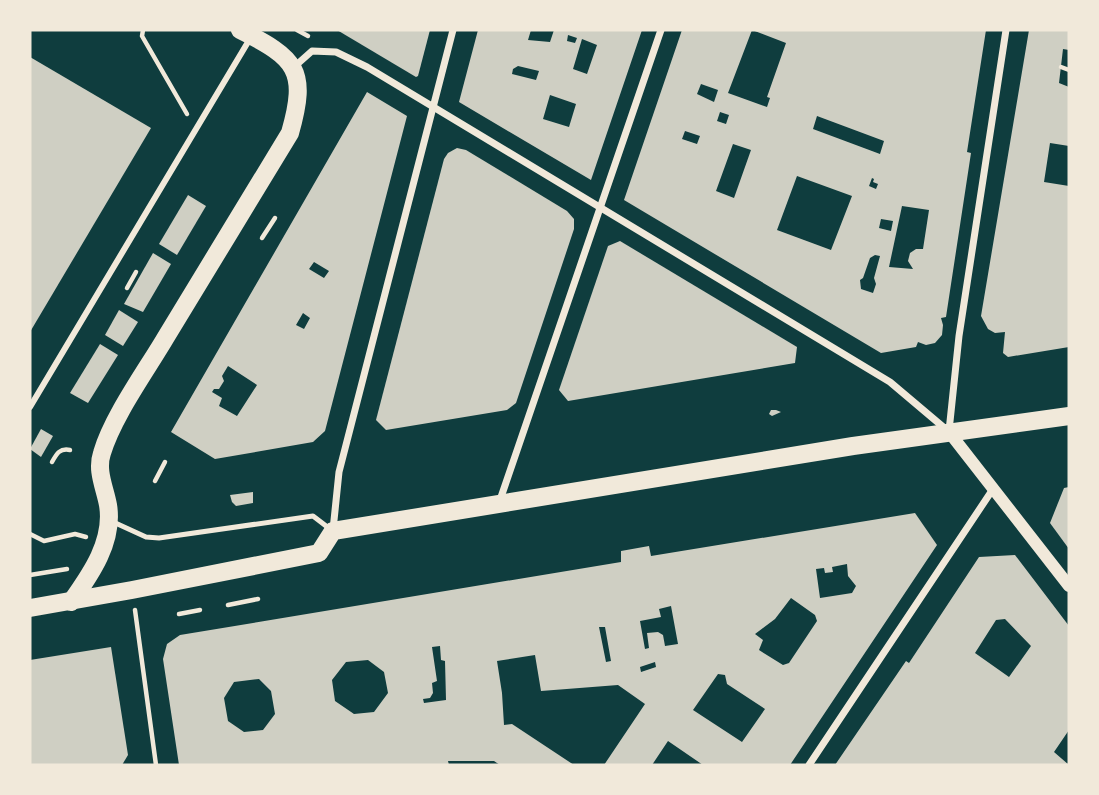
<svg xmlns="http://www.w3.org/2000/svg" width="1099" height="795" viewBox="0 0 1099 795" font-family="Barlow,sans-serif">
<rect width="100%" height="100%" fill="#0f3d3e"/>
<g fill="#cfcfc3" fill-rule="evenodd">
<polygon points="337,30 430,30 418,76 416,77"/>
<path d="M478,30h53l-3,10 22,2 4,-12h88l-51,150 -132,-78zM568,35l9,3 -2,5 -8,-2zM582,39l15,6 -10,29 -14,-5zM518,66l21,5 -3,9 -24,-6 1,-5zM550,95l26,9 -7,23 -26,-8z"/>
<path d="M682,30h304l-19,122 4,1 -25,164 -5,1 2,7 -1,10 -7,8 -9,2 -8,-3 -2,5 -35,6 -257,-153zM752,30l34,13 -19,54 3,1 -3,9 -39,-14zM701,84l17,6 -4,12 -17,-8zM720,112l9,3 -3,9 -9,-3zM817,116l67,25 -4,13 -67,-25zM685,131l15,5 -3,8 -15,-5zM733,144l18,6 -17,48 -18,-7zM797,176l55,20 -21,54 -54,-20zM872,178l2,1 -1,3 5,2 -2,5 -7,-3zM902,206l27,4 -6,39h-7l-6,4 -2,8 5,8 -24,-2zM881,219l12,2 -2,10 -12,-3zM875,255l5,1 -6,22 2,6 -3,9 -12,-4 -1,-9 3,-2 7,-20z"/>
<polygon points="1029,30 1069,30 1069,50 1063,49 1059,83 1069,87 1069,146 1050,143 1044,182 1069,186 1069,347 1008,357 1003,353 1005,332 995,333 988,329 981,316"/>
<polygon points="30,57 151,128 30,332"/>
<path d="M367,92l40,24 -82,315 -12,11 -98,17 -44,-27zM314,262l15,9 -5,7 -15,-9zM303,313l7,5 -6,11 -8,-4zM228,366l29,19 -20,31 -18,-10 3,-8 -10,-6 2,-3h5l5,-8 -2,-5z"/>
<polygon points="457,148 466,150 567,211 574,219 574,229 516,403 507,410 386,430 376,420 444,159 448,153"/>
<polygon points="188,195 206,206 177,255 159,244"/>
<polygon points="620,241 797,347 795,363 568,401 559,390 608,246"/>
<polygon points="153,253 171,264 143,312 124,304"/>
<polygon points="119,310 138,322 123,346 105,335"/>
<polygon points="100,344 118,355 88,403 70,393"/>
<polygon points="771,410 776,410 781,412 772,416 769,414"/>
<polygon points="41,429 53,436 41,457 30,449"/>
<polygon points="1069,487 1069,549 1050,523 1064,488"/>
<polygon points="253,492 253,503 236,506 232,502 230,495"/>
<path d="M915,513l22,32 -147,220h-87l-35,-24 -16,24h-48l41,-61 -27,-19 -77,6 -6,-36 -38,6 5,32 2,32 8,-1 62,41h-74l-6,-4h-46l1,4h-270l-16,-106 4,-15 13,-9 441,-73v-11l28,-5 2,10zM847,564l1,12 8,10 -4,7 -32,5 -4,-29 8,-1 1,5 8,-1 -1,-5zM791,598l24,17 2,6 -28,42 -6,2 -24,-15 4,-10 -8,-6 20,-15zM671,606l7,38 -13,2 -2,-11 -5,-3 -11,1 2,15 -4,1 -5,-28 21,-4 -2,-8zM599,627h6l6,34 -5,1zM440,646l1,14 4,1 1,39 -22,3 -1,-4 7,-1 3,-5 -1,-10 5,-2 -5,-34zM368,660l16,12 4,21 -14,19 -20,2 -19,-13 -3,-21 14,-18zM655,662l1,5 -15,5 -1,-5zM718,674l7,1 2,9 38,25 -23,33 -49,-32zM259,679l12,12 4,23 -12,16 -19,2 -16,-11 -4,-23 10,-16z"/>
<path d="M1015,555l54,71v104l-15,22 15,13h-234l71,-104 3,2 70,-106zM1005,619l26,27 -22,31 -34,-24 21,-33z"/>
<polygon points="111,647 128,755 122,765 30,765 30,660"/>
</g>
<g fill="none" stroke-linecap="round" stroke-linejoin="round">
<g stroke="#f1e9da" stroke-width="4.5">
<polyline points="143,30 142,36 187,114"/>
<polyline points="297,30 308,36"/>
<polyline points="1061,67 1069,70"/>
<polyline points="262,238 275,218"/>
<polyline points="127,288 136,272"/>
<path d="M52,462c5,-9 8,-14 18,-12"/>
<polyline points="155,481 165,462"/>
<polyline points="30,534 44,541 75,534 86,537"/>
<polyline points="30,575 67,569"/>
<polyline points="228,605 258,599"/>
<polyline points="135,610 156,765"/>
<polyline points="179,614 200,610"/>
</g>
<polyline stroke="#f1e9da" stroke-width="5" points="111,521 146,537 159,538 313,516 330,529"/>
<polyline stroke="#f1e9da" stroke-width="6" points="30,407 251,37"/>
<g stroke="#f1e9da" stroke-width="7">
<polyline points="294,67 312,51 336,52 367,67 890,382 948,431"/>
<polyline points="949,431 959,336 1006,30"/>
<polyline points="499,503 661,30"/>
<polyline points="333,530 339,472 453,30"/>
<polyline points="809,765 993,489"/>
</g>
<polyline stroke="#f1e9da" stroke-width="12" points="949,432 1069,586"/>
<g stroke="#f1e9da" stroke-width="18">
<path d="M71,602c20,-28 43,-61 37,-97 -3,-17 -12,-34 -6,-52 11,-37 44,-82 64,-116 41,-68 83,-136 124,-204 18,-63 6,-75 -50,-103"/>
<polyline points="30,608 132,590 319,553 333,531 853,446 1069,416"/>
</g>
</g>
<rect width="1099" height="795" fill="none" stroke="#f1e9da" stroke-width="63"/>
</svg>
